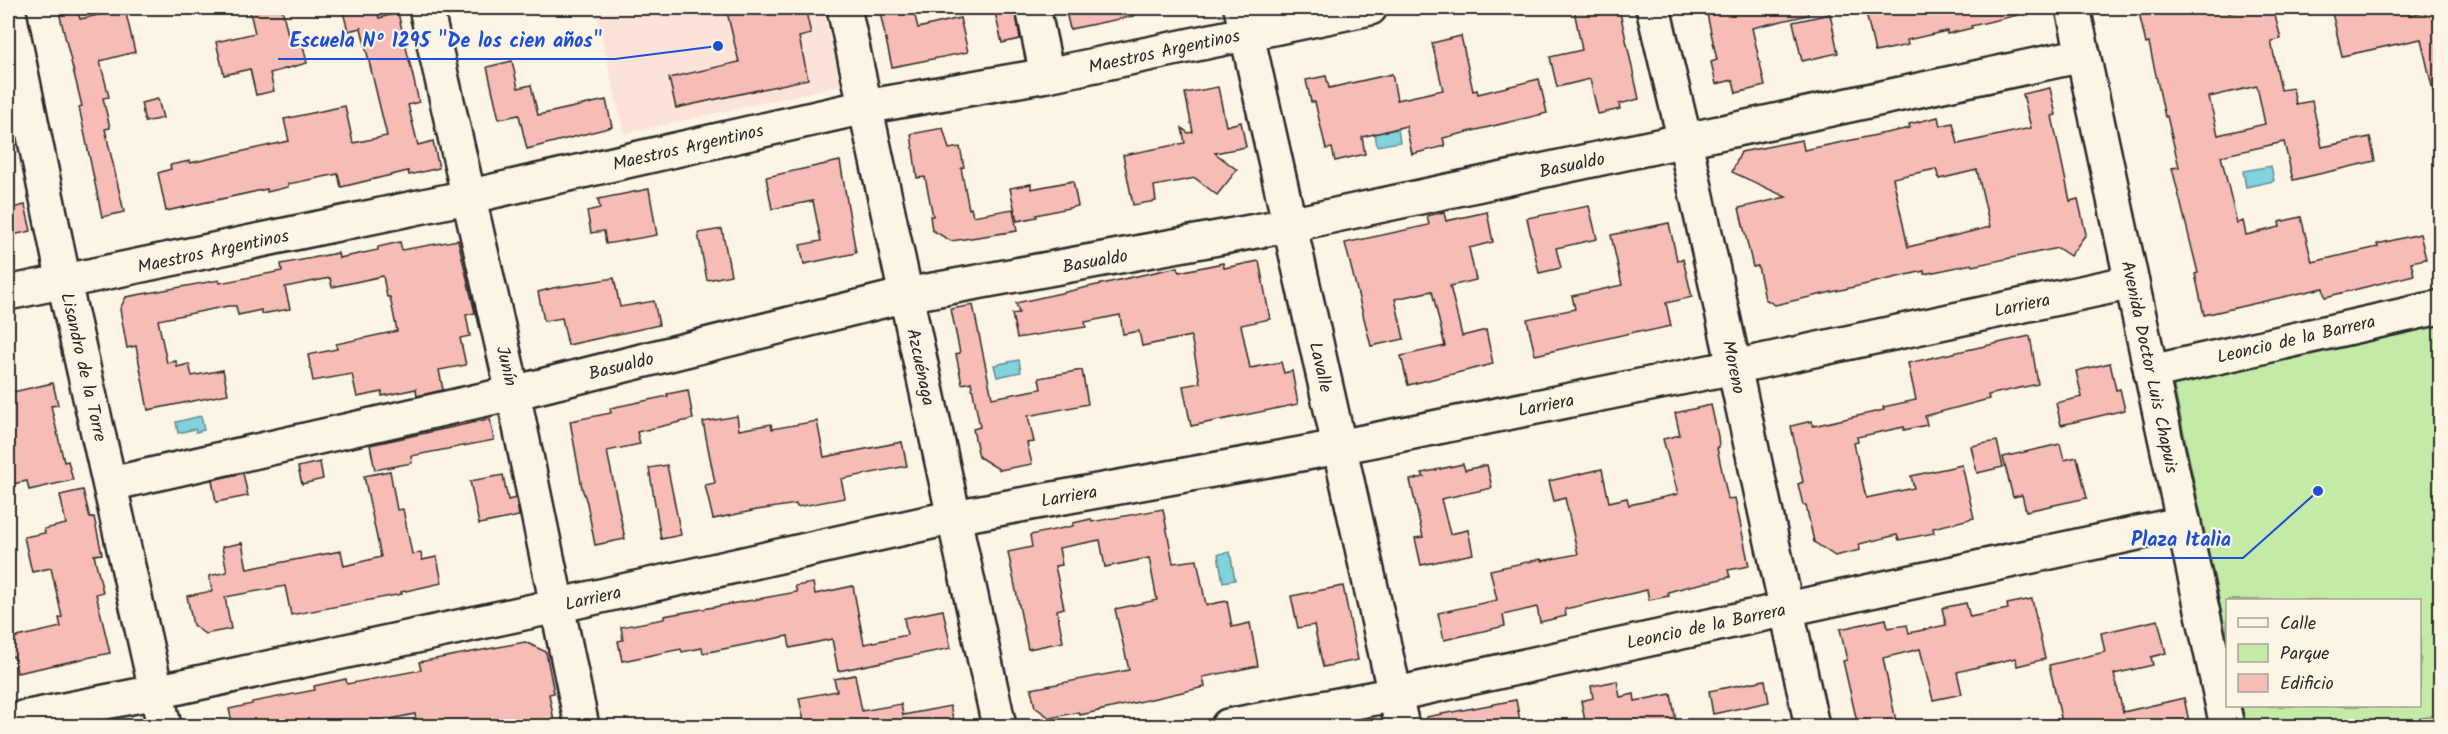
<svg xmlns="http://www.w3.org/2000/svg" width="2448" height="734" viewBox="0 0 2448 734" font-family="Kalam,sans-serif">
<rect width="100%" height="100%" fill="#fcf5e5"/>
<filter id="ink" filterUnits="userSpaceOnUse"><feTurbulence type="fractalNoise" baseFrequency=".0167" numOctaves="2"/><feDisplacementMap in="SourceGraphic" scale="12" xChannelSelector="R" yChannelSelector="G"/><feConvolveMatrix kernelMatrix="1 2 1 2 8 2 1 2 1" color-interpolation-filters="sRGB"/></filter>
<g filter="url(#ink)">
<polygon fill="#fbe4d7" points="595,8 823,8 841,85 624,134"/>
<polygon fill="#c3eba6" stroke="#778b68" stroke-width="1.5" points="2440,323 2440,714 2386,726 2246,726 2242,706 2420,706 2420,600 2228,600 2227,638 2173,382"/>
<g fill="#81d2dc" stroke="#5f8f95" stroke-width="1.5">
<polygon points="1398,129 1400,142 1377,146 1375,133"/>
<polygon points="2271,166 2274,181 2246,187 2243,171"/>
<polygon points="1019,360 1021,372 997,377 994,365"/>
<polygon points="201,416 204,430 196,432 195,429 178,433 176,422"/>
<polygon points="1230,552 1235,580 1223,582 1218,554"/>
</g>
<g fill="#f8bcb6" stroke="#2b2b2b" stroke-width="1.5" fill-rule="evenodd">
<polygon points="77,8 80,19 125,9 135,52 100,61 109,97 103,98 110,128 105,129 124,212 102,217 79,107 82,106 59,12"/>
<polygon points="249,8 282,8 290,44 302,41 307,63 270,73 274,91 256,95 250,69 224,75 216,42 255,33"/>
<polygon points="342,8 376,8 379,18 398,13 419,102 408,105 418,145 433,141 439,168 409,175 408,171 341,187 338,174 288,184 288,187 267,192 267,189 166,211 158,173 171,169 170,165 190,161 190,163 289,141 284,119 345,106 353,143 387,136 361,28 348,31"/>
<polygon points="726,8 805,8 811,34 799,37 808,79 676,108 669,78 739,62"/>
<polygon points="879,8 913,8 918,28 960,18 968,52 892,67"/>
<polygon points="994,8 1015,8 1020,39 1002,43"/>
<polygon points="1065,8 1133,8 1134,16 1070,29"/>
<polygon points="1584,8 1619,8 1639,99 1619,104 1620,109 1598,114 1590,79 1557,87 1550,57 1582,50 1574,10"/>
<polygon points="1736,8 1807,8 1808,15 1752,28 1765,86 1736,93 1733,80 1716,84 1711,62 1717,60 1707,14"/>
<polygon points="1865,8 2018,8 2018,15 1971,26 1972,28 1947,34 1947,31 1907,40 1908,45 1875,52"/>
<path d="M2138,8h90l1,5 24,-5h20l8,31 -10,2 10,49 12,-2 3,16 16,-3 10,46 48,-10 5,24 -82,19 -9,-38 -63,14 16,67 6,-2 3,14 34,-8 -1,-5 22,-5 11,45 66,-15 -1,-3 43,-10 6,25 -15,3 3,13 -89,22 -2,-9 -119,27 -9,-41 3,-1 -26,-105 7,-1 -12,-51 -2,1 -16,-74 -3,1zM2257,86l8,38 -47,11 -9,-38z"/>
<polygon points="2331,8 2410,8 2410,15 2440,8 2440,90 2433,91 2421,39 2342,56"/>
<polygon points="1830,14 1838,53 1802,61 1793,22"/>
<polygon points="1461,36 1473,91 1477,90 1478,94 1539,79 1547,113 1443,138 1445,146 1412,154 1406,126 1362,137 1365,154 1335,161 1332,148 1326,149 1315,102 1311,102 1306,80 1326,76 1329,88 1392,74 1397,100 1443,90 1432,43"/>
<polygon points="512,61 518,88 531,85 538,115 606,100 612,127 527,149 519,115 499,119 487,67"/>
<polygon points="1218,87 1226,126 1241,122 1246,147 1215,153 1237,170 1217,195 1195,178 1154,186 1156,201 1133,205 1123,155 1185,143 1182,128 1188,133 1193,132 1185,93"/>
<path d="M2050,88l6,27 -4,1 18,85 8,-2 8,35 -16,22 -12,-8 -85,18 -1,-2 -48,10v-3l-149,34 -10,-6 -7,-33 -5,1 -14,-59 47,-11 -54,-25 9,-20 61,-12 2,10 106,-22 -1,-4 29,-7 2,9 13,-3 5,21 73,-16 -8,-34zM1936,169l3,10 38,-9 13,57 -82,20 -15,-69z"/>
<polygon points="158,99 163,118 145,122 141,103"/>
<polygon points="943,128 949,149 960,147 964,167 961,168 969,209 971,208 973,216 1013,209 1017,231 951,241 932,230 930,216 933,216 925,177 917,178 911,134"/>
<polygon points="840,161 856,253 804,264 800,245 821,241 813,201 772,209 766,177"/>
<polygon points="1073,181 1078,206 1036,215 1037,217 1017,221 1010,188 1031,184 1031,189"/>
<polygon points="649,189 657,235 606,244 604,231 591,233 587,211 600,208 598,199"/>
<polygon points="25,205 31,231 8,236 8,209"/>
<polygon points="1589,206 1597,239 1556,248 1561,268 1539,273 1527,218"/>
<polygon points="1444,212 1446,221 1487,212 1493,242 1469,248 1476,280 1450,286 1462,336 1486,330 1493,364 1408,385 1401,356 1445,346 1432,291 1395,299 1404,339 1371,346 1345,243 1429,225 1427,216"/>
<polygon points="1669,223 1677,260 1683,259 1692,297 1666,303 1671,326 1644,332 1643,330 1535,355 1527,319 1575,309 1572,296 1622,285 1611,235"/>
<polygon points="722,229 731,275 707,280 698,233"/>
<polygon points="458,240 475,313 466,315 470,336 460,338 466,365 439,370 443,390 417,396 416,389 382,396 382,392 357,397 352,374 313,381 308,355 337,349 336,344 397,331 390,297 387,297 383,276 332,287 330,278 285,287 290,309 261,314 261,310 238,315 236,306 228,306 158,320 167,363 176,361 177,367 189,364 192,376 223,370 228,394 148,410 136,346 127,348 120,309 126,297 219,280 220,283 282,271 281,264 338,253 339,258 378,250 378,247 400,242 402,250"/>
<polygon points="1259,261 1270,319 1241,325 1250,368 1281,362 1284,373 1292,371 1298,404 1191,426 1183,386 1200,383 1191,336 1142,346 1139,331 1123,334 1120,315 1085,322 1086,327 1017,338 1012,314 1019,313 1016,303 1178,267 1179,272 1223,263 1224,268"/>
<polygon points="614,278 620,307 654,301 659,325 568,345 562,318 544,321 538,292 553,288"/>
<polygon points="973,305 992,398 1041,389 1039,378 1082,370 1088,404 1028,416 1034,442 1027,443 1032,464 1000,470 979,457 973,429 980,427 971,382 962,384 956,354 960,353 951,309"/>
<polygon points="2030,336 2038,384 1988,395 1989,399 1925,416 1927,425 1904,430 1904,427 1857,437 1858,442 1854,443 1866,498 1914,488 1911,476 1962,465 1974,518 1933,528 1934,533 1899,540 1897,535 1859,544 1860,550 1835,556 1814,542 1806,505 1803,505 1798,484 1803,482 1791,426 1812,421 1813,426 1884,410 1883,407 1916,400 1908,363"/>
<polygon points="2110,363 2116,390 2120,389 2125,410 2061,425 2056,403 2082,397 2076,371"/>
<polygon points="53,383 58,405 51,406 64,462 68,461 73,480 29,490 27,481 8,485 8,393"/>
<polygon points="688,390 693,419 637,432 640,444 607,451 625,539 595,545 587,503 582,488 570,421 611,413 610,408 668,396 667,394"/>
<polygon points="1711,405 1718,436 1719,447 1717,448 1728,499 1735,498 1749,566 1728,570 1730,577 1686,587 1668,592 1669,596 1649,600 1647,590 1565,609 1566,616 1540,622 1537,607 1503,615 1505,626 1444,640 1438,613 1497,600 1490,570 1541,559 1542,561 1578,554 1565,498 1554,501 1549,481 1602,469 1609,502 1627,498 1629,505 1678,494 1663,439 1680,435 1675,413"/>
<polygon points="737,416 739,430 771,424 772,429 817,421 824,457 902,442 907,466 841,479 845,498 797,507 796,504 757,510 713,519 705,485 715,483 703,422"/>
<polygon points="490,419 494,440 411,456 412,463 375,470 370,445"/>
<polygon points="1997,441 2003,467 1977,473 1971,446"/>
<polygon points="2060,444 2064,460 2077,457 2087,498 2026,511 2022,495 2013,497 2003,457"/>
<polygon points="320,462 323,479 302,484 298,467"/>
<polygon points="1463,464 1465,470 1487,465 1492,488 1441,499 1450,534 1468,530 1473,554 1421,565 1415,538 1423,537 1410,480 1424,477 1422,473"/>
<polygon points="667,465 681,535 661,539 649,468"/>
<polygon points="390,471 397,510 403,509 412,554 421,553 422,560 437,557 442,583 401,592 402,594 291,615 285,586 225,597 231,629 205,634 193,625 187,596 212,591 209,576 227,572 222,547 242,543 247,569 341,551 344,566 381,557 364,476"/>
<polygon points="243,473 248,496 216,502 212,480"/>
<polygon points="503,475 508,500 516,498 519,516 479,524 470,481"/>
<polygon points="83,490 90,518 94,517 102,554 94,555 103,592 96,594 110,653 17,673 14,656 8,658 8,639 61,627 59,618 62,617 51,568 32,572 24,537 45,533 44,529 66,524 60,495"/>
<polygon points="1163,509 1173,563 1197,560 1206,605 1227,601 1232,627 1250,623 1258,666 1203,677 1205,687 1080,715 1079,712 1050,718 1035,707 1031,689 1129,670 1115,609 1157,600 1149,558 1105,567 1100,540 1059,548 1062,565 1055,566 1064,608 1057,610 1063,642 1028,649 1008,552 1032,547 1030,535 1073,526 1073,523 1091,519 1092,522"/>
<polygon points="813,583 815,594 853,586 864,644 907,635 904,618 943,610 951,648 838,671 832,639 790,648 788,636 703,653 702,648 682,652 681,649 622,661 618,641 623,640 621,627 664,619 664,616 797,592 795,586"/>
<polygon points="1343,586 1358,660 1323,667 1314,625 1298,628 1291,596"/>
<polygon points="2032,599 2045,659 2017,666 2016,658 1957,672 1962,694 1933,700 1920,649 1883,658 1897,726 1858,726 1843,661 1847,660 1840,629 1886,619 1888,628 1907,625 1909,633 1946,625 1942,608 1966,603 1970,617 2008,609 2007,604"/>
<polygon points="2158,620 2166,653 2151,657 2153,665 2114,674 2123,712 2184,698 2190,726 2063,726 2049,665 2105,652 2101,633"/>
<polygon points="525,642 546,652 554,693 549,694 555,726 417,726 415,714 380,721 381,726 233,726 229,709 252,704 252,702 315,690 314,686 346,679 347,684 421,670 419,662"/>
<polygon points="855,675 862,711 901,704 903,715 950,706 955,726 805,726 799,698 837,691 834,679"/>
<polygon points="1765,680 1769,702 1713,714 1709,691"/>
<polygon points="1617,681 1620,697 1634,694 1635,701 1671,694 1677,726 1586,726 1581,701 1593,698 1591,686"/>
<polygon points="1516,700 1521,726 1427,726 1426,717"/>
</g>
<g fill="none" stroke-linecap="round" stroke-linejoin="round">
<defs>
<g id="minor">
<polyline points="8,8 64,282 164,726"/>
<polyline points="426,8 513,393 582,726"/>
<polyline points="844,8 999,726"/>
<polyline points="1033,8 1047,75"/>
<polyline points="1241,8 1402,726"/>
<polyline points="1653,8 1685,141 1812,726"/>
<polyline points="8,293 467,197 865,107 1047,75 1370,8"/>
<polyline points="2151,372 2440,307"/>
<polyline points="111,484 513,393 906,295 1289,225 2083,55"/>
<polyline points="8,721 156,692 556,606 954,517 1339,447 1734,367 2132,282"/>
<polyline points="1228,726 1396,694 2184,523"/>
</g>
<polyline id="major" points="2073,8 2227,726"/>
</defs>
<use href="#minor" stroke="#2b2b2b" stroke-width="38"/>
<use href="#major" stroke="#2b2b2b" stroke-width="38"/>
<use href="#minor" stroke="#fcf5e5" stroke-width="33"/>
<use href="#major" stroke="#fcf5e5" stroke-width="33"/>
</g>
</g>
<g text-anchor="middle" stroke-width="4.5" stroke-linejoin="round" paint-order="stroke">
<g font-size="18" fill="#2b2b2b" stroke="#fcf5e5">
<text transform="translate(1164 51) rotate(-12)" y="6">Maestros Argentinos</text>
<text transform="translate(688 147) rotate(-13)" y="6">Maestros Argentinos</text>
<text transform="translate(1572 165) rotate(-12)" y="6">Basualdo</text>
<text transform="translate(213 251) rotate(-12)" y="6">Maestros Argentinos</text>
<text transform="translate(1095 261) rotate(-10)" y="6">Basualdo</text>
<text transform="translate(2022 305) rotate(-12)" y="6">Larriera</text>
<text transform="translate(2296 339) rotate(-13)" y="6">Leoncio de la Barrera</text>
<text transform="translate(507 366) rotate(77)" y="6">Junín</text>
<text transform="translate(621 366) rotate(-14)" y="6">Basualdo</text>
<text transform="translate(84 367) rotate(77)" y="6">Lisandro de la Torre</text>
<text transform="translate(921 367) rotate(78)" y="6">Azcuénaga</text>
<text transform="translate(1321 367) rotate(77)" y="6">Lavalle</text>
<text transform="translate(1734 367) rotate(78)" y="6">Moreno</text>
<text transform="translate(2150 367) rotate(78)" y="6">Avenida Doctor Luis Chapuis</text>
<text transform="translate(1546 405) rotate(-11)" y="6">Larriera</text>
<text transform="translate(1069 496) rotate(-10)" y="6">Larriera</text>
<text transform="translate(593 598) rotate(-13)" y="6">Larriera</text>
<text transform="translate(1706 626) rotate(-12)" y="6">Leoncio de la Barrera</text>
</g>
</g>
<path fill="none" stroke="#1d4ed8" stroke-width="2" d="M718 46L615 59H278M2318 491L2243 558H2119"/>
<g fill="#1d4ed8" stroke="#fcf5e5" stroke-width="2">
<circle cx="718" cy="46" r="6"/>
<circle cx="2318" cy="491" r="6"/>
</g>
<g font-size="20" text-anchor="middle" font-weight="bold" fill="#1d4ed8" stroke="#fcf5e5" stroke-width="4.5" stroke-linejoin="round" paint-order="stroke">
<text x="446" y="47">Escuela Nº 1295 "De los cien años"</text>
<text x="2181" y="546">Plaza Italia</text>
</g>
<rect width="2448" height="734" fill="none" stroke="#fcf5e5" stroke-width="30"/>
<rect x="15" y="15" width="2418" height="704" fill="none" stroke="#2b2b2b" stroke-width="2" filter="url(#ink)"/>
<rect x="2226" y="599" width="195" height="108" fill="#fcf5e5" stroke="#a8a49b" stroke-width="1.5"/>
<rect x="2238" y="618" width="30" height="9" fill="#fcf5e5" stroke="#a8a49b" stroke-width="1.5"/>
<text x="2280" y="629" font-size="18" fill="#2b2b2b">Calle</text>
<rect x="2238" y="644" width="30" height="18" fill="#c3eba6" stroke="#a8a49b" stroke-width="1.5"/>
<text x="2280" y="659" font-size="18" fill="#2b2b2b">Parque</text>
<rect x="2238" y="674" width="30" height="18" fill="#f8bcb6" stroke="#a8a49b" stroke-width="1.5"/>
<text x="2280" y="689" font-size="18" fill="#2b2b2b">Edificio</text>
</svg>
